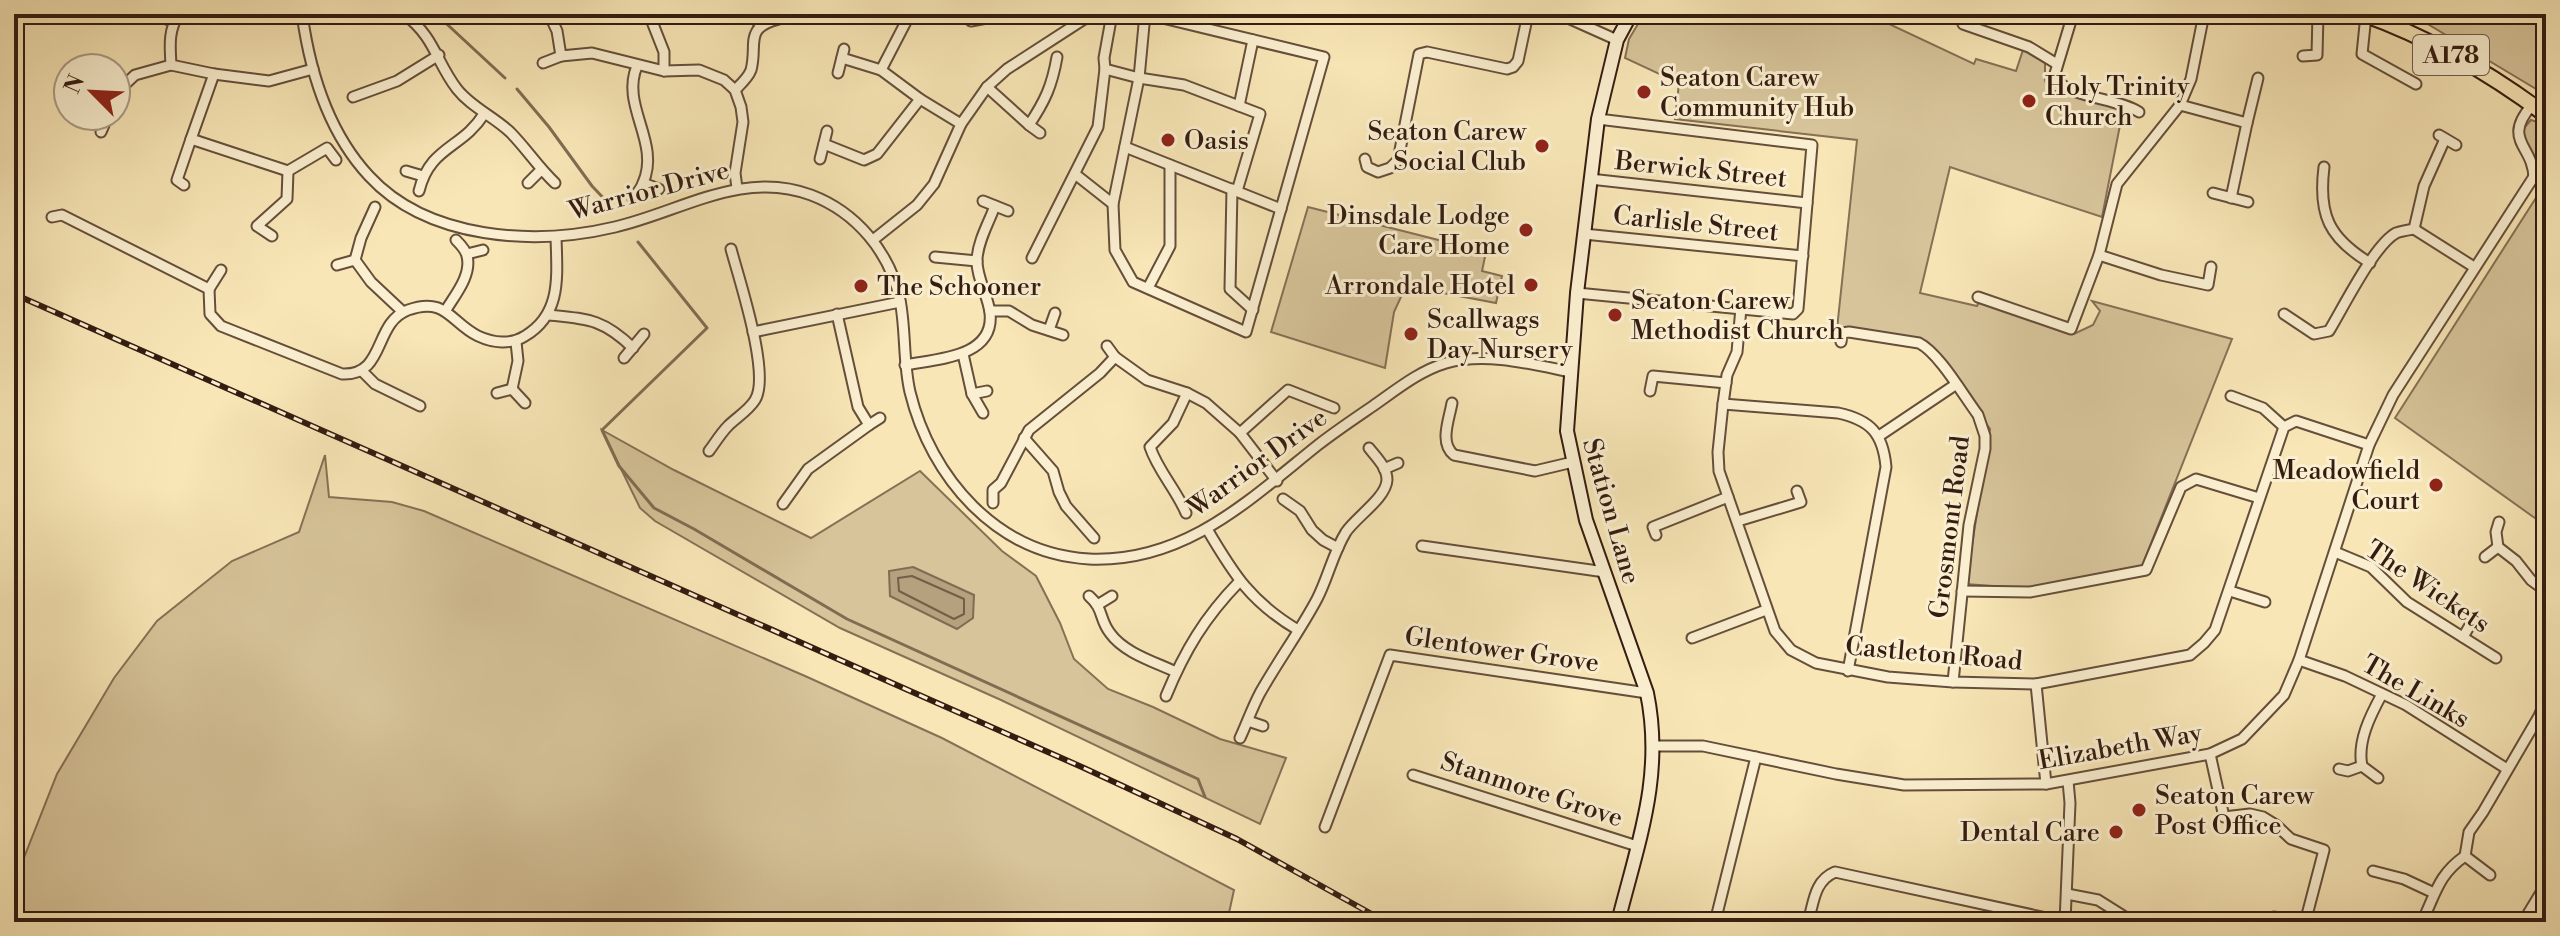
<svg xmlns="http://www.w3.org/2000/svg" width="2560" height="936" viewBox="0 0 2560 936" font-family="'Libre Bodoni',serif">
<rect width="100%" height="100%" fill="#f8e6b6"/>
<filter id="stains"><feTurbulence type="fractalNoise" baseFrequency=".0025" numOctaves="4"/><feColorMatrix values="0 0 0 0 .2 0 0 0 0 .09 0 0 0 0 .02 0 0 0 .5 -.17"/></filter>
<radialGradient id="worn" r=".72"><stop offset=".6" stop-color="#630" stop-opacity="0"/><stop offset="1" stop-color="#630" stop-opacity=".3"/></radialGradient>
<g fill="#d7c49a" stroke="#867056" stroke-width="2">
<polygon points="1644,14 1868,14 1974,64 1976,59 2016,71 2023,50 2045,62 2045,80 2048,89 2123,110 2102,217 1950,167 1920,293 1977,306 1979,302 2074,334 2093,325 2100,311 2092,301 2232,339 2142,566 2031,589 1966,584 1990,429 1955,381 1914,341 1837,329 1857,140 1675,119 1679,83 1625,58 1629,39"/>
<polygon points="2411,14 2546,14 2546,97 2536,89"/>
<path d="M2531,120l15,5v43c-13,-5 -24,-27 -22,-40z"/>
<polygon points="2546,187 2546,526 2395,418 2541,190"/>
<polygon points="1308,207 1486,252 1482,271 1502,276 1496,303 1406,286 1394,312 1385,368 1271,332"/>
<polygon points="602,430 674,470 811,538 920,471 1002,551 1036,576 1060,623 1074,659 1108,689 1153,707 1220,739 1286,758 1260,824 1001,700 840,628 655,521 640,508"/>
<polygon points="325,455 329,497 392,502 424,511 805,676 942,738 1234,890 1227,922 14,922 14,883 57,774 114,678 157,621 232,561 299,532"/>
</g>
<polygon fill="#b5a17e" stroke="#816c52" stroke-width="2" points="913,567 974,595 973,618 957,629 890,596 889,571"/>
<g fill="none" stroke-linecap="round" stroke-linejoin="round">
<polygon stroke="#745e48" stroke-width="2" points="912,576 964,599 964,614 954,619 899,591 898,578"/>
<g stroke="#816c52" stroke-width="3">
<polyline points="436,14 505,78"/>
<polyline points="517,89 549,127 592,186 611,206"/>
<polyline points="638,242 707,328 602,430 619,466 654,508 694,529 847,619 1198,779 1205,797"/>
</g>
<defs>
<g id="street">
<polyline points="154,14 174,22"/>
<path d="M302,14c8,58 26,118 67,162 59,64 166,70 246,51 65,-15 128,-58 196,-32 45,17 79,57 89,105 6,30 3,62 10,92 21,86 87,162 179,167 96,4 160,-59 229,-114 18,-14 36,-26 55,-39 23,-16 46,-35 73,-43 40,-11 85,1 125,9"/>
<path d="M404,14c31,23 32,48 53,75 14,18 36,27 53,43 16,16 28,35 45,51"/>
<polyline points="549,14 557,31 561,56 592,53 664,71 699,70 724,80 735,90 741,107 743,122 735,173 737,188"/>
<polyline points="649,14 664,52 664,71"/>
<polyline points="750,14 761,25"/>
<polyline points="910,14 881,70 920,99 961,124"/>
<polyline points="1112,14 1104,58 1105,69 1139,78 1184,85 1260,114 1237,191"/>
<polyline points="1145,14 1139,78 1113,204 1115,250 1133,282 1246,332 1324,57 1146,14"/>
<polyline points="1559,14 1617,40"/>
<path d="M2073,14l-19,63c16,22 61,20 85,35"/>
<polyline points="2366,15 2362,54 2416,84"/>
<polyline points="971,21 992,17"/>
<polyline points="1963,24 2029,47 2057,64"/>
<polyline points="2303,56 2317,55 2318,14"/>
<polyline points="842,58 881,70"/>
<polyline points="543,63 561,56"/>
<path d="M171,65c-1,-18 -3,-35 8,-51"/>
<polyline points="838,73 844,49"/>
<polyline points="214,74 191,139 288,171 327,148 336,160"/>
<path d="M987,87l42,38c16,-24 23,-39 28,-68"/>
<path d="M735,90c6,-6 13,-12 16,-20 7,-26 -8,-42 28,-51"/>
<polyline points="116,97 119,90 135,75 171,65 214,74 269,81 313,69"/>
<polyline points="353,97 397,81 439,55"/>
<polyline points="2180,105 2247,123 2231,198"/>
<path d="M2532,105c-31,36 2,40 2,74"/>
<polyline points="1239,106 1253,40"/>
<polyline points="2247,123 2258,78"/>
<polyline points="1029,125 1040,133"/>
<polyline points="101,132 108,116"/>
<polyline points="2439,135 2456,145"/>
<polyline points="824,144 864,160 877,154 920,99"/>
<polyline points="1125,147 1281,209"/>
<polyline points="820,159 827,131"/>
<polyline points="1365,159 1367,167 1378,172 1390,168 1398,160 1419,54 1427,52 1507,69 1513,67 1518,61 1528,14"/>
<path d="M2324,167c-6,48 5,71 46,96"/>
<polyline points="406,171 423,176"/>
<polyline points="1075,174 1113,204"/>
<polyline points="1590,179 1807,203"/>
<polyline points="528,183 541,170"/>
<polyline points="643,183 659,189"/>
<polyline points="184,185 177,180 191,139"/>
<polyline points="1232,189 1230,289 1253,310"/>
<path d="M419,191c11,-45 43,-42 65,-77"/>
<polyline points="2213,193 2248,202"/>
<path d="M633,199c3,-5 8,-10 10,-16 18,-41 -23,-77 -6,-117"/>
<polyline points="983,201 1008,211"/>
<polyline points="375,207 361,238 355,260 371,282 403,312"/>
<path d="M52,217l10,-2 147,74 1,25 11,12 121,48c44,2 31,-51 66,-64 38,-14 43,13 70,26 15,7 33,9 47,0 37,-22 32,-60 31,-99"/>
<polyline points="2414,229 2424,186 2445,139"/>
<polyline points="1584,234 1803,256"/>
<polyline points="272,236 257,226 287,199 288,171"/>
<polyline points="873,240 917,205 934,184 961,124 987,87 1007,69 1092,14"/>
<polyline points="467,254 483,250"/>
<polyline points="2099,255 2161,275 2208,285 2211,267"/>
<polyline points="935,257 977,261"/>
<polyline points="1032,258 1098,127 1105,69"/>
<polyline points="337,265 355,260"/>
<polyline points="1148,288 1170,246 1170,165"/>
<polyline points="209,289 221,270"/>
<polyline points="1577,293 1793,314 1798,309 1812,145 1598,119"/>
<polyline points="1978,297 2071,329 2099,255 2117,184 2180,105 2191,79 2204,14"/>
<polyline points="1741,308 1737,352 1727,375 1723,404 1718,452 1719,471 1775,631 1791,650 1816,663 1888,677 1953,682 2036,684 2190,655 2204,643 2215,630 2284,427 2296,421 2369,445"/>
<path d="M446,310c9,-15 26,-35 21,-54 -1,-5 -7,-12 -11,-16"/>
<polyline points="990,311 1009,311 1032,325 1063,335"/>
<path d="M2284,314l30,20 15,-3c14,-23 45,-86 67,-98 5,-2 12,-3 18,-4l60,38"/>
<path d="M549,315c39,4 54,4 84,33"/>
<polyline points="1049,330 1055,313"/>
<polyline points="753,332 900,302"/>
<path d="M1841,342l1,-9 7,-1 70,11c20,10 44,52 59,72l7,21v13l-16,76 -16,157"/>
<polyline points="1107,346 1115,357"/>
<polyline points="963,354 972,394 983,413"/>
<polyline points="624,358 644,334"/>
<path d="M905,365c30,-6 90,-7 85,-52 -2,-18 -14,-36 -13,-54 1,-18 12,-37 18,-53"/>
<polyline points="363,372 375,384 420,406"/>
<polyline points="512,389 518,361 516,342"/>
<polyline points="1650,391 1653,376 1726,383"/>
<polyline points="497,393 512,389 525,403"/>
<polyline points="972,394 987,391"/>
<polyline points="2231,396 2263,408 2284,427"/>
<path d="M1452,403c-3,17 -13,40 2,52l81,16 38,-9"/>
<path d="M1723,404l115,9c33,7 45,21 48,54l-38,204"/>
<polyline points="869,425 880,418"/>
<polyline points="1240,433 1277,481"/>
<polyline points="1879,436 1955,385"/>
<polyline points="1024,438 1053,471 1059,492 1066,506 1094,538"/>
<path d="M709,451c6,-8 12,-18 19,-25 8,-8 21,-16 27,-26 16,-25 -16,-121 -24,-151"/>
<polyline points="1384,469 1398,463"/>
<polyline points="1283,499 1300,511 1312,530 1323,540 1338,548"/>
<polyline points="993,503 993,490 1001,483 1029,430 1100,373 1115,357 1147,380 1187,393 1206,403 1240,433 1288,390 1334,408"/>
<polyline points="783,504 808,469 869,425 858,407 837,314"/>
<path d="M1186,513c-10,-24 -28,-42 -36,-66l23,-24 14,-30"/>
<polyline points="1738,521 1801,502 1797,491"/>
<polyline points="2499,522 2496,532 2498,547 2516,561 2531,580 2546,591"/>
<path d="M1207,529c27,46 44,73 91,101"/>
<polyline points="1656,535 1653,527 1728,497"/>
<polyline points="1422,546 1605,572"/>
<polyline points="2335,552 2371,567 2407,602 2496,658"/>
<polyline points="2485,557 2498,547"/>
<polyline points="1962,591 2030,592 2146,570 2181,487 2196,479 2259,498"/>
<polyline points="2230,591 2265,602"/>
<path d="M1089,596c15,13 10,23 21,37 14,20 45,29 66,39"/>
<polyline points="1099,604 1112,596"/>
<polyline points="2463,637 2473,620"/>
<polyline points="1692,638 1766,610"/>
<polyline points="2299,660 2345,676 2406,705 2507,769"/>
<polyline points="2036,684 2046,784"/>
<path d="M1166,696c19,-46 39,-79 73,-114"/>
<polyline points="1248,721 1263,726"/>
<path d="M1240,738c7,-15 12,-30 20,-45 18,-32 40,-62 57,-94 11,-21 16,-46 29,-67 10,-15 40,-34 41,-52 0,-13 -11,-23 -18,-32"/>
<polyline points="1654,746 1703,746 1836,774 1904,785 2046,784 2210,754 2242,739 2284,695 2299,660 2369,445 2393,395 2533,178 2546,172"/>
<polyline points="2210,754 2224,817 2250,814 2263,817 2276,825 2291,839 2324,850 2307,915 2302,922"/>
<polyline points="2339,769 2348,771 2362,766"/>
<polyline points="1413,775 1637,846"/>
<path d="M2378,778l-16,-12c-5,-24 8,-50 20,-72"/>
<polyline points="1325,827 1390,655 1647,693"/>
<polyline points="2465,856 2469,832 2483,812 2539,716 2546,699"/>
<polyline points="2465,856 2490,875"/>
<polyline points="2373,871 2404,879 2434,893"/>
<polyline points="2067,894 2098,900 2133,922"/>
<polyline points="2274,917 2289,922"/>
<polyline points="1715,922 1756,757"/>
<path d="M1808,922c6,-20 6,-41 27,-50l230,50"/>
<polyline points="2065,922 2070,803 2068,781"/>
<path d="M2422,922c14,-29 16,-47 43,-66"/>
<polyline points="2523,922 2546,884"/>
</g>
<path id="secondary" d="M1618,922c20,-80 46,-146 29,-229l-61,-173 -19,-89 10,-138 21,-174 19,-79 14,-26"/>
<path id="primary" d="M2363,14c65,23 128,60 183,101"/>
</defs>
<use href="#street" stroke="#654e3a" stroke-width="13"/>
<use href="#secondary" stroke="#341c11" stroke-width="16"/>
<use href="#primary" stroke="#341c11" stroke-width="18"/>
<use href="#street" stroke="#faefd0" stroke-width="9"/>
<use href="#secondary" stroke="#faefd0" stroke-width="12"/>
<use href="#primary" stroke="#f8e6b6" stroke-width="14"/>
<defs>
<polyline id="rail" points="14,294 1084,768 1237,839 1386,922"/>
</defs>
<use href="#rail" stroke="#341c11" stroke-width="6"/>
<use href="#rail" stroke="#faefd0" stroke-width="3" stroke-dasharray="9" stroke-linecap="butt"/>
</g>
<g fill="#8f2418" stroke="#faefd0" stroke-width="3">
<circle cx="1644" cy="92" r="8"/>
<circle cx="2029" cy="101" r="8"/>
<circle cx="1168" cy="140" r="8"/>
<circle cx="1542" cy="146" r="8"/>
<circle cx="1526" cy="230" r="8"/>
<circle cx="1531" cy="285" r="8"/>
<circle cx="861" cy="286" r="8"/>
<circle cx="1615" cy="315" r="8"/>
<circle cx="1411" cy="334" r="8"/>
<circle cx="2436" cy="485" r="8"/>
<circle cx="2139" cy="810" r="8"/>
<circle cx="2116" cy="832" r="8"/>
</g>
<g text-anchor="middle" stroke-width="6" stroke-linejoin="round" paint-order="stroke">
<rect fill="#faefd0" stroke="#6f5b4a" stroke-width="2" x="2413" y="35" width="76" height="40" rx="6"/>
<g font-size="24" font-weight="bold" fill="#341c11">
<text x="2451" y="63">A178</text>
</g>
<g font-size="26" fill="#341c11" stroke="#faefd0" text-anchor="start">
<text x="1660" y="86">Seaton Carew<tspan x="1660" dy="30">Community Hub</tspan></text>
<text x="2045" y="95">Holy Trinity<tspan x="2045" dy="30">Church</tspan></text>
<text x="1526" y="140" text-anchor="end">Seaton Carew<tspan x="1526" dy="30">Social Club</tspan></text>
<text x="1184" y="149">Oasis</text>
<text x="1510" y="224" text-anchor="end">Dinsdale Lodge<tspan x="1510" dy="30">Care Home</tspan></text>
<text x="1515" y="294" text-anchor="end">Arrondale Hotel</text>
<text x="877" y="295">The Schooner</text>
<text x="1631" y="309">Seaton Carew<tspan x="1631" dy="30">Methodist Church</tspan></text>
<text x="1427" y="328">Scallwags<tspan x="1427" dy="30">Day Nursery</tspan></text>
<text x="2420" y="479" text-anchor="end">Meadowfield<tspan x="2420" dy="30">Court</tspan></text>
<text x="2155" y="804">Seaton Carew<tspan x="2155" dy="30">Post Office</tspan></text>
<text x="2100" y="841" text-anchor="end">Dental Care</text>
</g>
<g font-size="26" fill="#341c11" stroke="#faefd0">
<text transform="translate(1701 169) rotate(6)" y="9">Berwick Street</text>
<text transform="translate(649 190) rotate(-15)" y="9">Warrior Drive</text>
<text transform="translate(1696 223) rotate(6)" y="9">Carlisle Street</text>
<text transform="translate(1257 462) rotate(-36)" y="9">Warrior Drive</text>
<text transform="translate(1612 511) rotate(74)" y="9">Station Lane</text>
<text transform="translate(1949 527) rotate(-83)" y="9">Grosmont Road</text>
<text transform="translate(2428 586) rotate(34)" y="9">The Wickets</text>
<text transform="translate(1502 649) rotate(8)" y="9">Glentower Grove</text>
<text transform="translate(1934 653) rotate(5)" y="9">Castleton Road</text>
<text transform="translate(2416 691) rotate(30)" y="9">The Links</text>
<text transform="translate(2120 746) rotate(-10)" y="9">Elizabeth Way</text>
<text transform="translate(1532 789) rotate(18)" y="9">Stanmore Grove</text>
</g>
</g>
<rect width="2560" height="936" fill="none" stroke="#f8e6b6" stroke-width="48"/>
<rect x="16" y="16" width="2528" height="904" fill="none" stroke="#341c11" stroke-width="4"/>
<rect x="24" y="24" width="2512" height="888" fill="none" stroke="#341c11" stroke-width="2"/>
<g transform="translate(92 92) rotate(294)"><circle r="38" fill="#faefd0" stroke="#ab9b84" stroke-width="2"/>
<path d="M0-6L14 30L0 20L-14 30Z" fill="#8f2418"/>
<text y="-12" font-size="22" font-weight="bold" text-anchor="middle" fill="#341c11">N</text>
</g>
<rect width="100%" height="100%" filter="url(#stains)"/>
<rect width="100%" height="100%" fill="url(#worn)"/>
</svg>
